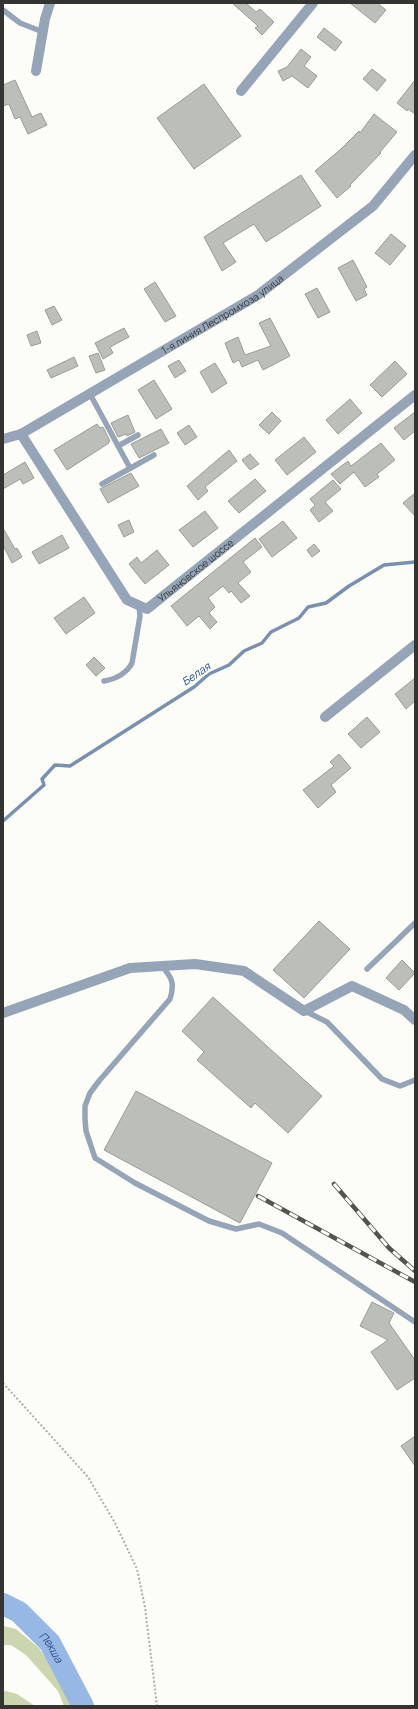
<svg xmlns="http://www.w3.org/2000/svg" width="418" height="1709" viewBox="0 0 418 1709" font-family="Manrope,sans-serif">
<rect width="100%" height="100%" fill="#fbfdf6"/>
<g fill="#cbd6af">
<polygon points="3,1626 16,1629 39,1648 61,1680 75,1706 64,1706 58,1691 26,1655 11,1645 3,1645"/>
<polygon points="6,1691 17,1694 35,1706 3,1706 3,1692"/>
</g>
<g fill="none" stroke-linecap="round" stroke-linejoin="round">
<polyline stroke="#7990af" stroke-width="3.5" points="3,821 44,785 42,779 55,765 70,766 194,687 209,674 229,665 244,651 262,643 271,632 299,618 308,607 326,603 349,586 384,565 415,562"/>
<path stroke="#97b7e4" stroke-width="22" id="s1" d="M3,1604l16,8 31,31 33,63"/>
</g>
<g fill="#bcbeb8" stroke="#9b9c97">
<polygon points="232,3 246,3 256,12 260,9 274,22 262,35 255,28 258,26"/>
<polygon points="350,3 377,3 386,10 375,23"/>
<polygon points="324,28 342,42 335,51 317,37"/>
<polygon points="301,49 311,57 304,66 317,76 308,88 292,76 283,81 278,71 287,67"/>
<polygon points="372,69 386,80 377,91 363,79"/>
<polygon points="15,80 32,117 41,113 47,125 28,134 20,117 15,119 9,104 3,106 3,85"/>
<polygon points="415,80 415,114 408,109 407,111 397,103"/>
<polygon points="204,84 241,136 194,169 157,118"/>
<polygon points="374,114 397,132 380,152 381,153 350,185 351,186 337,198 315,171 341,149 359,131 360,133"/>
<polygon points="301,175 321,206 266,242 254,224 223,243 236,262 222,271 204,237"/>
<polygon points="391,234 406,246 390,265 375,253"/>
<polygon points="353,260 367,287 364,289 367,295 356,301 338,268"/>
<polygon points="155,282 176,316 165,322 144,289"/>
<polygon points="317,288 330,312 318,318 305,294"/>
<polygon points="54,306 62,320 52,325 45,310"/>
<polygon points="270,318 290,356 263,370 258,360 242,367 239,360 233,363 225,343 238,337 245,355 271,346 259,323"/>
<polygon points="124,328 129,337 110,347 113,353 103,359 95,343"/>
<polygon points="37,331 41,343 31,346 27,335"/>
<polygon points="98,353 105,370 96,373 89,356"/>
<polygon points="74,357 78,366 51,378 47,370"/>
<polygon points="179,360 186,371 175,378 168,366"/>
<polygon points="395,361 407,374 382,397 370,385"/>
<polygon points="215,363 227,383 212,393 200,372"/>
<polygon points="154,380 172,409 156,419 138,390"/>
<polygon points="350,399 362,413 338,434 326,420"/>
<polygon points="272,412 281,421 269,434 259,425"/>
<polygon points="415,412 415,431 404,440 394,428"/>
<polygon points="128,415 135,432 127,436 126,434 118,437 111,423"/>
<polygon points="97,424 100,428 103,427 110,441 108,442 109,443 67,470 54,450"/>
<polygon points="189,425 197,437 185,445 177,433"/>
<polygon points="161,429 169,443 139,458 131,444"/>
<polygon points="304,437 316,452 287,475 275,460"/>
<polygon points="381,443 395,460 377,474 379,477 365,487 354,472 340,484 331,474 348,461 351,466"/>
<polygon points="229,450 237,461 205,487 208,491 198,500 187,486"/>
<polygon points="250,454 259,464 250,470 242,460"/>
<polygon points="25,462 34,478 23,484 20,479 3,489 3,475"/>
<polygon points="131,473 139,486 108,503 100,489"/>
<polygon points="255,479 266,491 239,513 228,501"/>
<polygon points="333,480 341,489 325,502 333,511 319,522 310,510 315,505 310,499"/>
<polygon points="415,493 415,516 403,503"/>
<polygon points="205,511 218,528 193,547 179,530"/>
<polygon points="129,520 134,532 124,537 118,525"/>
<polygon points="283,521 297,538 272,557 259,539"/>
<polygon points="3,528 15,549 17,548 22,557 12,563 3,545"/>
<polygon points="62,535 69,548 39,564 32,552"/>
<polygon points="255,538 262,547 243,562 251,572 238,583 250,596 241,603 231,591 229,593 223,586 208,598 215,607 209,613 217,622 210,629 199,616 187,626 171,606"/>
<polygon points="314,544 320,551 312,557 307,550"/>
<polygon points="157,550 169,565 145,584 129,564 137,557 141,563"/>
<polygon points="84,597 95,613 66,634 54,618"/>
<polygon points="94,657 105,668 96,676 86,665"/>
<polygon points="415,678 415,701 406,709 395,694"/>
<polygon points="367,717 380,732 361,748 348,734"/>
<polygon points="339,754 351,768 331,785 336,792 318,808 303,790 334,766 330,762"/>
<polygon points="319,921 350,949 304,998 273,970"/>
<polygon points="402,960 415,973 399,990 386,978"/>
<polygon points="213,997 322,1096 288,1133 255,1103 251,1108 197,1060 204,1052 182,1031"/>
<polygon points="136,1091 272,1163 240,1223 104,1150"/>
<polygon points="372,1302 394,1313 389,1323 415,1360 415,1378 397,1390 371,1352 388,1340 360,1326"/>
<polygon points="415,1436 415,1466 401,1446"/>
</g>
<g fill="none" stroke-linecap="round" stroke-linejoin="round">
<polyline stroke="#adafa9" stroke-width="2" stroke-dasharray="2 2" stroke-linecap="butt" points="3,1383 88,1477 115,1523 137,1569 145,1607 157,1706"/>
<g stroke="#96a4b8" stroke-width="5.5">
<polyline points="3,10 20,23 43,32"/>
<polyline points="90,394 130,468"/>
<polyline points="118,446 138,435"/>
<polyline points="102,484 154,455"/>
<path d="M104,681c12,-2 22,-7 28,-18l8,-47 -1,-10"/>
<path d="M162,966c10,12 13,17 8,33l-71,82 -9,12 -5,13v13l1,12 9,27 40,25 74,38 27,8 23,-5 23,9 133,89"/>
<polyline points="367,969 415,923"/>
<polyline points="305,1011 327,1022 382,1079 400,1086 415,1080"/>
</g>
<g stroke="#96a4b8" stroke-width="10">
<polyline points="36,71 45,19 50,3"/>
<polyline points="241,91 313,3"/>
<path id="s2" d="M21,434l106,166 20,9 268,-214"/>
<path id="s3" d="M3,439l18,-5 237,-139 115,-89 42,-51"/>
<polyline points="325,717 415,645"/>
<polyline points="3,1013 130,968 195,964 244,971 304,1011 352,986 404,1010 415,1020"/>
</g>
<defs>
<g id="rail">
<polyline points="334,1184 389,1248 415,1271"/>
<polyline points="258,1196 415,1282"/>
</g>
</defs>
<use href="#rail" stroke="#545551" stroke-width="4.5"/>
<use href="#rail" stroke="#fbfdf6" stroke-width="3" stroke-dasharray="9" stroke-linecap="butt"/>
</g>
<g text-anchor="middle" stroke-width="4" stroke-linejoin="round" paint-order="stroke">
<g font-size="10" fill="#343532" stroke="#fbfdf6">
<text dy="4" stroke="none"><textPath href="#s3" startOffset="253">1-я линия Леспромхоза улица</textPath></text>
<text dy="4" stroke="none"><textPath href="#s2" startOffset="281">Ульяновское шоссе</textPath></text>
</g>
<g font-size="11" font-style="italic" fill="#284f88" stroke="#fbfdf6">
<text transform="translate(196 674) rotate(-35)" y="4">Белая</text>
<text dy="4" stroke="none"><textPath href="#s1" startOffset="66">Пекша</textPath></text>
</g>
</g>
<rect width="418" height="1709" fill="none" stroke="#343532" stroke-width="8"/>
</svg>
